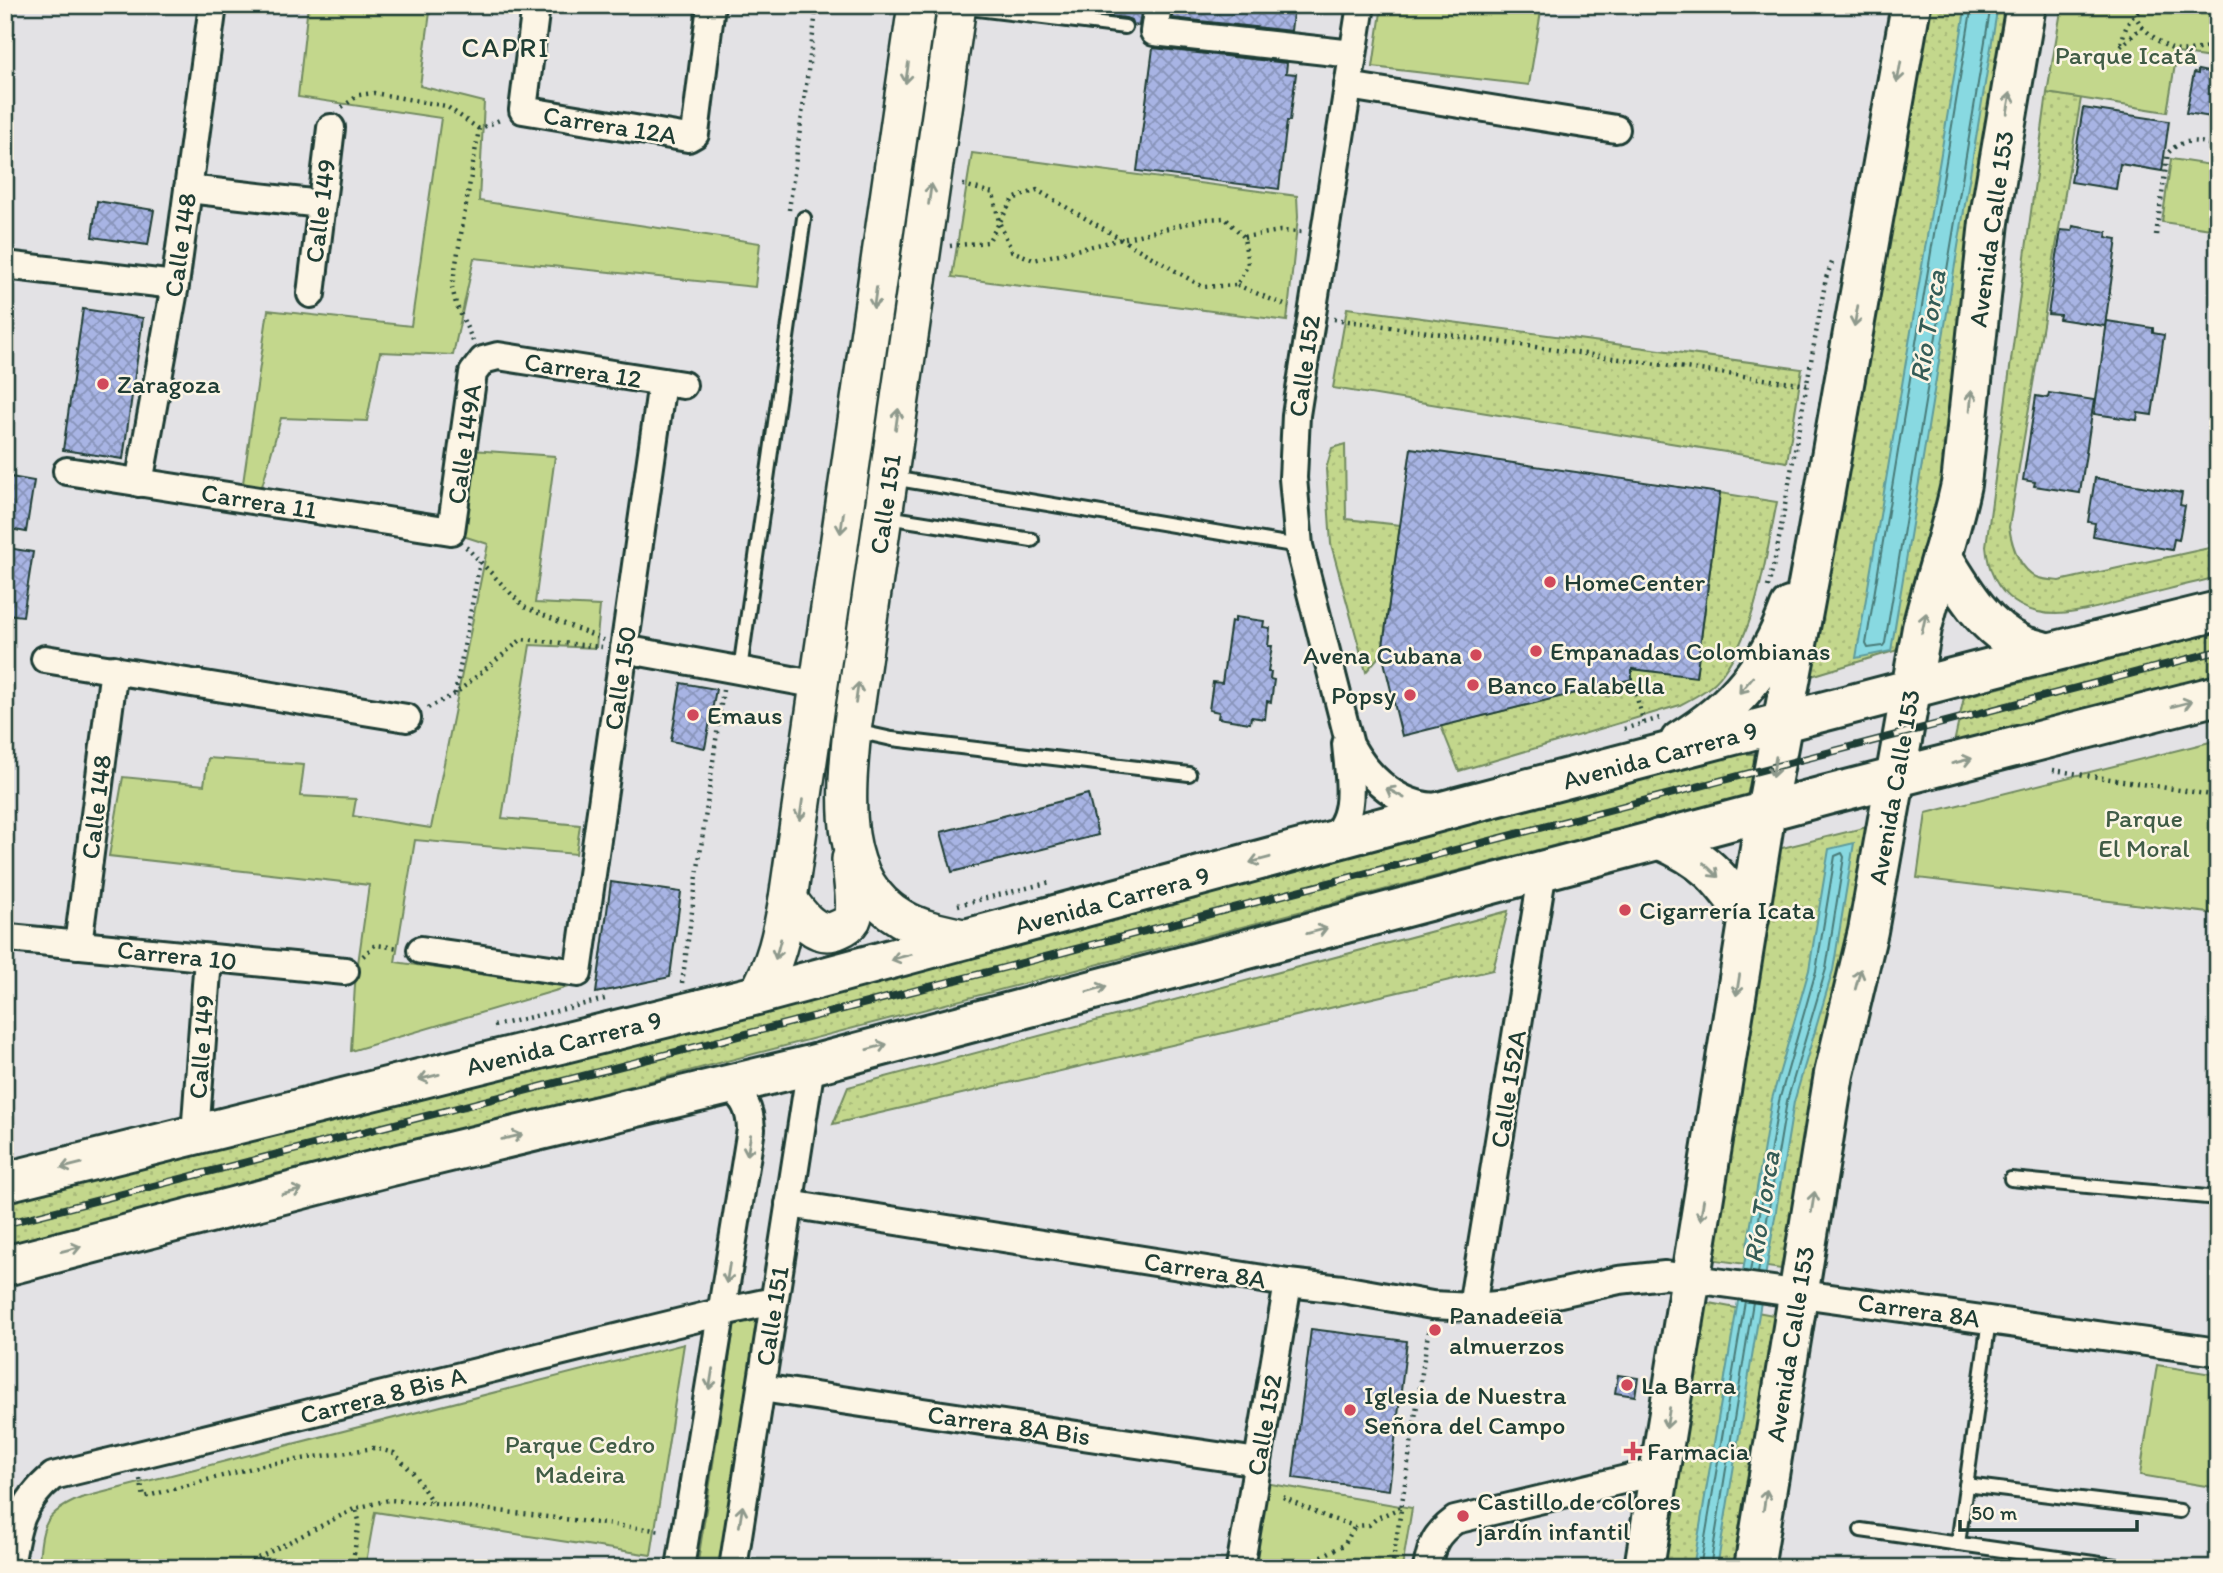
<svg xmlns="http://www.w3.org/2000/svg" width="2223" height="1573" viewBox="0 0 2223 1573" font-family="Itim,sans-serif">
<defs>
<pattern id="grass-dots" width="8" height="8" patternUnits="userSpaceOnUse" patternTransform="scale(1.75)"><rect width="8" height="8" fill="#c3d78c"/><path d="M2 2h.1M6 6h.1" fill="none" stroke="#a7b979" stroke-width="1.8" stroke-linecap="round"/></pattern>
<pattern id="building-cross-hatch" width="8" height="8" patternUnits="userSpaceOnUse" patternTransform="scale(1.75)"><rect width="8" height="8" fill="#a8b4e4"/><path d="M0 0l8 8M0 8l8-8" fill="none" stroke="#8894ba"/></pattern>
</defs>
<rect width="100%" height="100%" fill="#e3e2e5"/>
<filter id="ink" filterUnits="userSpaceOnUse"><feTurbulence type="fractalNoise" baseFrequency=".0143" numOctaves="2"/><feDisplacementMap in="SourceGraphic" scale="14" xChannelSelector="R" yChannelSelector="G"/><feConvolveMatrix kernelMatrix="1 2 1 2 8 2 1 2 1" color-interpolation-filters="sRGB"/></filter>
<g filter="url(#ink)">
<g fill="url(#grass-dots)" stroke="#718a60" stroke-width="2">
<polygon points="1925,5 2011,5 1947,481 1901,649 1808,677"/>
<path d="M2047,93l34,5 -72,429c3,19 9,40 27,50 6,3 16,3 23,4l159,-35v31c-30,7 -60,15 -89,22 -18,5 -35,10 -53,13 -49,9 -86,-15 -90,-66z"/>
<polygon points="1347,308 1802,369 1787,462 1333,388"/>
<polygon points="1345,444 1346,519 1400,525 1382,653 1366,672 1331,544 1326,469 1332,448"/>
<path d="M1720,493l57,9c-12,58 -19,122 -54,171 -10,15 -28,24 -43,32l-221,66 -18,-45 191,-47v-10l64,7z"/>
<polygon points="2218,632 2218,674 1954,743 1964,697"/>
<polygon points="1726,754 1754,754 1758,773 1752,794 5,1249 5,1199"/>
<polygon points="1867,827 1859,914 1809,1112 1781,1269 1709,1259 1770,851"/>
<polygon points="1508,911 1493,970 833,1124 848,1087"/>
<polygon points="1704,1302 1784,1317 1744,1568 1659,1568"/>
</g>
<g fill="#c3d78c" stroke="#718a60" stroke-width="2">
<polygon points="308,5 431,5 420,86 484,102 479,201 760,243 755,287 474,258 453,355 380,352 367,421 281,418 261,490 243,483 268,310 411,326 441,118 298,97"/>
<polygon points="1382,5 1542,5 1529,85 1373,67"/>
<polygon points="2062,5 2218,5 2218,59 2177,53 2167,112 2047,93"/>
<polygon points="972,153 1297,196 1298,217 1287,321 952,277"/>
<polygon points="2171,159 2218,166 2218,230 2162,222"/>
<polygon points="471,450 555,456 535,603 600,606 596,648 530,645 502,818 580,825 576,854 415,840 395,962 568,987 351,1051 355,985 369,885 109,856 123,777 204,785 208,758 304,765 300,796 356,799 353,816 431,828 488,544 460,535"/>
<polygon points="2218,740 2218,914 1917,878 1926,813"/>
<polygon points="762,1315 724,1568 697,1568 735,1321"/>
<path d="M684,1344l-33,211 -276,-43 -10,56h-327c5,-41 2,-53 43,-70z"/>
<polygon points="2157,1365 2218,1375 2218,1488 2140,1475"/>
<polygon points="1265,1483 1412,1508 1402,1568 1251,1568"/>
</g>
<g fill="#88d9e1" stroke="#5e9b9c" stroke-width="2">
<polygon points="1966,5 1998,5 1891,651 1856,658"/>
<polygon points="1854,843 1833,970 1794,1102 1717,1568 1693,1568 1772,1099 1809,970 1829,849"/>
</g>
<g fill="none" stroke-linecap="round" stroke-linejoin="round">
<g stroke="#497b79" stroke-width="2">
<polyline points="1972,5 1866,644 1868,648 1883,646 1885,643 1991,5"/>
<polyline points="1750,1272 1779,1101 1816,971 1835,856 1842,853 1844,857 1826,969 1787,1101 1758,1273"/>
<polyline points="1700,1568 1745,1301"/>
<polyline points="1710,1568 1753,1302"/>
</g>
</g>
<g fill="url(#building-cross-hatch)" stroke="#1f3d34" stroke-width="2">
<polygon points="1071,5 1142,5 1139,26 1133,25 1131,20 1126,18 1071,12"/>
<polygon points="1173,5 1294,5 1291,31 1172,18"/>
<polygon points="1153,48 1287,63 1286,73 1296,74 1290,121 1287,121 1279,189 1137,171"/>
<polygon points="2198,70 2218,74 2218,118 2186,113 2194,73 2198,74"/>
<polygon points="2083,108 2169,121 2162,171 2120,164 2116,189 2071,182"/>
<polygon points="97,201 154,210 148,245 92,237"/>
<polygon points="2073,226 2107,232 2106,237 2117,239 2105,326 2059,319 2060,315 2048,314 2061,230 2072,231"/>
<polygon points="83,309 143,318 123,459 63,450"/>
<polygon points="2107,321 2153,328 2153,333 2164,335 2152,415 2138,413 2137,420 2094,414"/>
<polygon points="2049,393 2094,400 2080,493 2034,486 2035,482 2023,480 2036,396 2048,398"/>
<polygon points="1411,448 1720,493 1696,677 1632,669 1632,679 1402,736 1382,653"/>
<polygon points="5,476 34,481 26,532 5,528"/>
<polygon points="2095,478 2182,493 2180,505 2185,506 2179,540 2174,539 2172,550 2093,536 2095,523 2088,522"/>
<polygon points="8,548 33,552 23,616 5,614 5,565"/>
<polygon points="1235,617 1264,621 1263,627 1270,628 1268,646 1272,646 1268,672 1271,672 1270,679 1274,680 1271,702 1267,701 1265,719 1251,717 1250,723 1218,718 1219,712 1209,710 1213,682 1222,683 1231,621 1235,622"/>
<polygon points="681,683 716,689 705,748 671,741"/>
<polygon points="1088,794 1098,835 952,872 941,832"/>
<polygon points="611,882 681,892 670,977 596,993"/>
<polygon points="1311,1329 1407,1341 1389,1490 1293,1478"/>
<polygon points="1618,1375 1638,1378 1635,1396 1615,1393"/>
</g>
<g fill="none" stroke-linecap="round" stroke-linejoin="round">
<defs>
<g id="lane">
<polyline points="961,7 1125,27"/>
<polyline points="892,478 1299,546"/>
<polyline points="887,517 1032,540"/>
<polyline points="740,670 804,218"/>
<polyline points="856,731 892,739 1189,774"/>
<polyline points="2011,1179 2218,1198"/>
<polyline points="1966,1485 2180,1511"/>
<polyline points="1861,1530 2129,1568"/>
<polyline points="1958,1544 1989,1320"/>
</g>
<g id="street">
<polyline points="536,5 523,110 688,138 695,134 711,5"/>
<polyline points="1158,5 1154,32 1353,54"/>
<path d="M1361,5l-65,410 -3,63 6,68 51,199c19,34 50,63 92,62"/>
<polyline points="1348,86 1616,129"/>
<polyline points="188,189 321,204"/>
<polyline points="5,265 175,285"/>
<polyline points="311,294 331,128"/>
<polyline points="67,471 451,531 473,373 483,360 498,356 683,385"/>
<polyline points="139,483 175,285 213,5"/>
<polyline points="624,649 819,685"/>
<polyline points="45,659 407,718"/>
<path d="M1326,843c33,-23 23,-63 20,-99"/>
<polyline points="9,938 345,971"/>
<polyline points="78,945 114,669"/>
<polyline points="421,950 578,973 662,382"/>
<polyline points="195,1135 208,958"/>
<polyline points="789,1204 1288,1283 1342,1289 1432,1305 1472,1307 1510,1304 1619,1280 1665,1275 2218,1352"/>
<polyline points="1472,1307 1543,870"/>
<polyline points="761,1388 1258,1462"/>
<path d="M10,1568c6,-40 10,-65 43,-92l669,-164 52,-11"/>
<path d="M680,1568l71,-439c-1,-21 -7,-31 -23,-44"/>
<polyline points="733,1568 811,1065"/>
<polyline points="1240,1568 1288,1283"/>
<path d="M1427,1568c5,-25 8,-33 28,-48l205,-49"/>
</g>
<g id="secondary">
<path d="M957,5l-105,725c-6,63 -16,151 49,188 20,12 44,16 66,21"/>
<path d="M788,899c11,16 28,41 51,30 5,-2 10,-5 13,-10 6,-12 -1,-46 -1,-60"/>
<path d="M757,995c19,-31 25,-62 31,-96l129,-894"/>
</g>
<g id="primary">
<path d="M1942,556c20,33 43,73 80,89 8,3 18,5 26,8"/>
<path d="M1680,741c55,-33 88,-74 110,-134"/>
<path d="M1659,839c48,21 60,38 90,79"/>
<polyline points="5,1182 757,995 1461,806 2048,653 2218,611"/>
<polyline points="5,1266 387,1167 811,1065 1827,795 2218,695"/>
<polyline points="1644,1568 1766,811 1817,536 1911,5"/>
<path d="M1754,1568l80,-494 34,-143 54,-303c12,-49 29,-95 39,-144l28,-262 37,-217"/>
</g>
</defs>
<use href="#lane" stroke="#1f3d34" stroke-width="18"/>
<use href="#street" stroke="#1f3d34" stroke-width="32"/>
<use href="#secondary" stroke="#1f3d34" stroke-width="42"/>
<use href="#primary" stroke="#1f3d34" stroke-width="44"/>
<g stroke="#1f3d34" stroke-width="4.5" stroke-dasharray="2 5" stroke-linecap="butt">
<path d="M2134,14l8,13 -22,20c7,-23 7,-30 29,-42"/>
<path d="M2142,27c14,12 28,27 48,24 10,-2 17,-5 28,-4"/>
<polyline points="342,107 359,95 374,93 446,106 479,129"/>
<polyline points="789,210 817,5"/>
<path d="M2156,235l12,-82c15,-16 32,-13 50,-5"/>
<polyline points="1244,237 1280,231 1302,232"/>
<polyline points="950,246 988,242 1013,199 1037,190 1203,287 1237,285 1248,264 1244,237 1225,218 1206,219 1034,260 1012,251 999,222 993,193 960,184"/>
<polyline points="1237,285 1289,307"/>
<polyline points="1334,319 1807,385"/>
<polyline points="473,341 456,304 452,287 479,129 502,119"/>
<polyline points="466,547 524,607 604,640"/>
<polyline points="1768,587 1776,555 1826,278 1833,260"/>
<polyline points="1601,686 1604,696 1634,687 1644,724"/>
<polyline points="455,694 480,562"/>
<polyline points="428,708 455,694 522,639 602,647"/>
<polyline points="1624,729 1660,718"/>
<polyline points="2053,770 2218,796"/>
<polyline points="958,905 1051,882"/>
<polyline points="363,956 375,945 399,948"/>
<polyline points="682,983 723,690"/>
<polyline points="494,1026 605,999"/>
<polyline points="140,1479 144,1497 263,1465 374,1448 394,1453 413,1473 432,1502"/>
<polyline points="1283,1497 1326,1517 1355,1526 1369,1525 1377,1518 1402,1507"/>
<polyline points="225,1568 242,1566 356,1508"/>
<polyline points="352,1568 359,1521 356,1508 389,1500 433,1503 663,1531"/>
<polyline points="1315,1568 1320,1557 1344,1545 1355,1526"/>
<polyline points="1392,1568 1429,1327"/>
</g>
<use href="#lane" stroke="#fcf5e5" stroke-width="12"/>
<use href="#street" stroke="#fcf5e5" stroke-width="26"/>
<use href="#secondary" stroke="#fcf5e5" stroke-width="37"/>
<use href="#primary" stroke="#fcf5e5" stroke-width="38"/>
<defs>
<polyline id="rail" points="5,1224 1007,967 2218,651"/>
</defs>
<use href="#rail" stroke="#1f3d34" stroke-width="8"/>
<use href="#rail" stroke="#fcf5e5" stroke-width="5" stroke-dasharray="16" stroke-linecap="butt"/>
</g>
<defs><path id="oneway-shaft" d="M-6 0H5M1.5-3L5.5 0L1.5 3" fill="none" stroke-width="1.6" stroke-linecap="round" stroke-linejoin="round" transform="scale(1.75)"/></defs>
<g stroke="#8e998c">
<use href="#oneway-shaft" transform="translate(1899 72) rotate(100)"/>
<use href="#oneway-shaft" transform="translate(907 73) rotate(98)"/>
<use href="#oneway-shaft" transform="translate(2009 103) rotate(-80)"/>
<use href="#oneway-shaft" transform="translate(930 194) rotate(-82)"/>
<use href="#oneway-shaft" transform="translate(875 298) rotate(98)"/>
<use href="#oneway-shaft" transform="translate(1856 316) rotate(100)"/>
<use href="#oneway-shaft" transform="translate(1971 401) rotate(-85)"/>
<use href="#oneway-shaft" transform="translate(897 419) rotate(-82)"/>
<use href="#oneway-shaft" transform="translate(842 523) rotate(98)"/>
<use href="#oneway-shaft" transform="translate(1924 623) rotate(-77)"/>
<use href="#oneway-shaft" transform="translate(1746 685) rotate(130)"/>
<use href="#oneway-shaft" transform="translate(857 693) rotate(-82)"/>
<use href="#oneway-shaft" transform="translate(2182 704) rotate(-15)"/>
<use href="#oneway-shaft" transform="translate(1962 761) rotate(-14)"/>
<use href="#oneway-shaft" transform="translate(1774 767) rotate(100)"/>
<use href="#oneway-shaft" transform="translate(1395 793) rotate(-151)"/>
<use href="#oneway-shaft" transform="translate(801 810) rotate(98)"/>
<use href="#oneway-shaft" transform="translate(1260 860) rotate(165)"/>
<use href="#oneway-shaft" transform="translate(1711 870) rotate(44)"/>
<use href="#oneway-shaft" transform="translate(1317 931) rotate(-15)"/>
<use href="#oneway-shaft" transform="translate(778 949) rotate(105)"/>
<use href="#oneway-shaft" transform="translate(901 957) rotate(165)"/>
<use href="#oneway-shaft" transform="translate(1858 979) rotate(-75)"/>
<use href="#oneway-shaft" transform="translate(1738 985) rotate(99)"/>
<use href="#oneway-shaft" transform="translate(1097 989) rotate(-15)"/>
<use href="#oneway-shaft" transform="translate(877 1047) rotate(-15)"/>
<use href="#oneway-shaft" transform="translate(429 1077) rotate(166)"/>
<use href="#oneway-shaft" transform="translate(512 1137) rotate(-13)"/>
<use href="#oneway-shaft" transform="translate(749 1145) rotate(99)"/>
<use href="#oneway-shaft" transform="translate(71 1166) rotate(166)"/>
<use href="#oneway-shaft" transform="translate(292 1192) rotate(-14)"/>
<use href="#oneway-shaft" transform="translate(1813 1202) rotate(-81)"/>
<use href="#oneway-shaft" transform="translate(1702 1210) rotate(99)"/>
<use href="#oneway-shaft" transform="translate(71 1249) rotate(-14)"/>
<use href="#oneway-shaft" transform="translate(728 1273) rotate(99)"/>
<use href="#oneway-shaft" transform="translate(711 1379) rotate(99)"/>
<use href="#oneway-shaft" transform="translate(1668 1418) rotate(99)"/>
<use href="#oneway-shaft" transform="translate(1765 1500) rotate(-81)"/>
<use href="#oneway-shaft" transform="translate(741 1516) rotate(-81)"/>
</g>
</g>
<g fill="#d1495b" stroke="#fcf5e5" stroke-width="2.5">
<circle cx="103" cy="384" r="7"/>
<circle cx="1550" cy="582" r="7"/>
<circle cx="1536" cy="651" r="7"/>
<circle cx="1476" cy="655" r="7"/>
<circle cx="1473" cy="685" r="7"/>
<circle cx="1410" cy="695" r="7"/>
<circle cx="693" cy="715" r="7"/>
<circle cx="1625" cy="910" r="7"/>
<circle cx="1435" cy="1330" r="7"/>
<circle cx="1627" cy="1385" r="7"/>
<circle cx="1350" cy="1410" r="7"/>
<path d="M1629.5 1440.5h7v7h7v7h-7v7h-7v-7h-7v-7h7z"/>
<circle cx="1463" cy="1516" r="7"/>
</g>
<g text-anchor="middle" stroke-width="5" stroke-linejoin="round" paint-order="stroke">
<g font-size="26" fill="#405c46" stroke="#fcf5e5">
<text x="2126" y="64">Parque Icatá</text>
<text x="2144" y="827">Parque<tspan x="2144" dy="30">El Moral</tspan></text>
<text x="580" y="1453">Parque Cedro<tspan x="580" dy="30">Madeira</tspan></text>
</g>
<g font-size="26" fill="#1f3d34" stroke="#fcf5e5">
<text transform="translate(610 125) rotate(9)" y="9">Carrera 12A</text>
<text transform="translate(320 211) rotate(-83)" y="9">Calle 149</text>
<text transform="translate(1991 229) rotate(-82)" y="9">Avenida Calle 153</text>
<text transform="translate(180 245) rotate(-82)" y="9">Calle 148</text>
<text transform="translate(1304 366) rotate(-82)" y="9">Calle 152</text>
<text transform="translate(583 370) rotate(9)" y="9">Carrera 12</text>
<text transform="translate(464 444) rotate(-82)" y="9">Calle 149A</text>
<text transform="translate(259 501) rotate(9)" y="9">Carrera 11</text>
<text transform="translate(885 504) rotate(-82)" y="9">Calle 151</text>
<text transform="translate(620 678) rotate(-82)" y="9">Calle 150</text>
<text transform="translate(1660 755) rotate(-15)" y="9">Avenida Carrera 9</text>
<text transform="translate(1894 787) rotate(-80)" y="9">Avenida Calle 153</text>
<text transform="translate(96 807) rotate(-83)" y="9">Calle 148</text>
<text transform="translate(1112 900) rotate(-15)" y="9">Avenida Carrera 9</text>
<text transform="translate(177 955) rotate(6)" y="9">Carrera 10</text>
<text transform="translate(564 1043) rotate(-14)" y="9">Avenida Carrera 9</text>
<text transform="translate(201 1047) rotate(-86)" y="9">Calle 149</text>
<text transform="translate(1508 1089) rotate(-81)" y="9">Calle 152A</text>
<text transform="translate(1205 1270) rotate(9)" y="9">Carrera 8A</text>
<text transform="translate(1919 1310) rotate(8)" y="9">Carrera 8A</text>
<text transform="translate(772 1316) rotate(-81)" y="9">Calle 151</text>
<text transform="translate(1790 1344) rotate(-81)" y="9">Avenida Calle 153</text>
<text transform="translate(383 1395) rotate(-14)" y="9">Carrera 8 Bis A</text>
<text transform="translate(1009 1425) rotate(8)" y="9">Carrera 8A Bis</text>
<text transform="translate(1264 1425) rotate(-80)" y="9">Calle 152</text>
</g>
<g font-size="26" fill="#1f3d34" stroke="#fcf5e5" text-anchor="start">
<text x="117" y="393">Zaragoza</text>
<text x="1564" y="591">HomeCenter</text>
<text x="1550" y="660">Empanadas Colombianas</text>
<text x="1462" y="664" text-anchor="end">Avena Cubana</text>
<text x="1487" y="694">Banco Falabella</text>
<text x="1396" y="704" text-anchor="end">Popsy</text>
<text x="707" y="724">Emaus</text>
<text x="1639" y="919">Cigarrería Icata</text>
<text x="1449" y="1324">Panadeeia<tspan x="1449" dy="30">almuerzos</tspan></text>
<text x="1641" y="1394">La Barra</text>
<text x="1364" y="1404">Iglesia de Nuestra<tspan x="1364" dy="30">Señora del Campo</tspan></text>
<text x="1647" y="1460">Farmacia</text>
<text x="1477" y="1510">Castillo de colores<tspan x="1477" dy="30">jardín infantil</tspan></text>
</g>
<g font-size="28" letter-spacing="2" fill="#1f3d34" stroke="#fcf5e5">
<text x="506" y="57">CAPRI</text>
</g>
<g font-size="28" font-style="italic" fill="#345c57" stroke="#fcf5e5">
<text transform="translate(1927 326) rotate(-81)" y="10">Río Torca</text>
<text transform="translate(1761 1207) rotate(-81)" y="10">Río Torca</text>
</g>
</g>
<rect width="2223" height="1573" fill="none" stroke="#fcf5e5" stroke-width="28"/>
<rect x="14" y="14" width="2195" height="1545" fill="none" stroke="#1f3d34" stroke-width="2.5" filter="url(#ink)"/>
<path d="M1960 1520v10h177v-10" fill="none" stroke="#1f3d34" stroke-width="3.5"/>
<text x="1971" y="1520" font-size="21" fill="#1f3d34" stroke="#fcf5e5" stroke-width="5" paint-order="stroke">50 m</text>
</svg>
